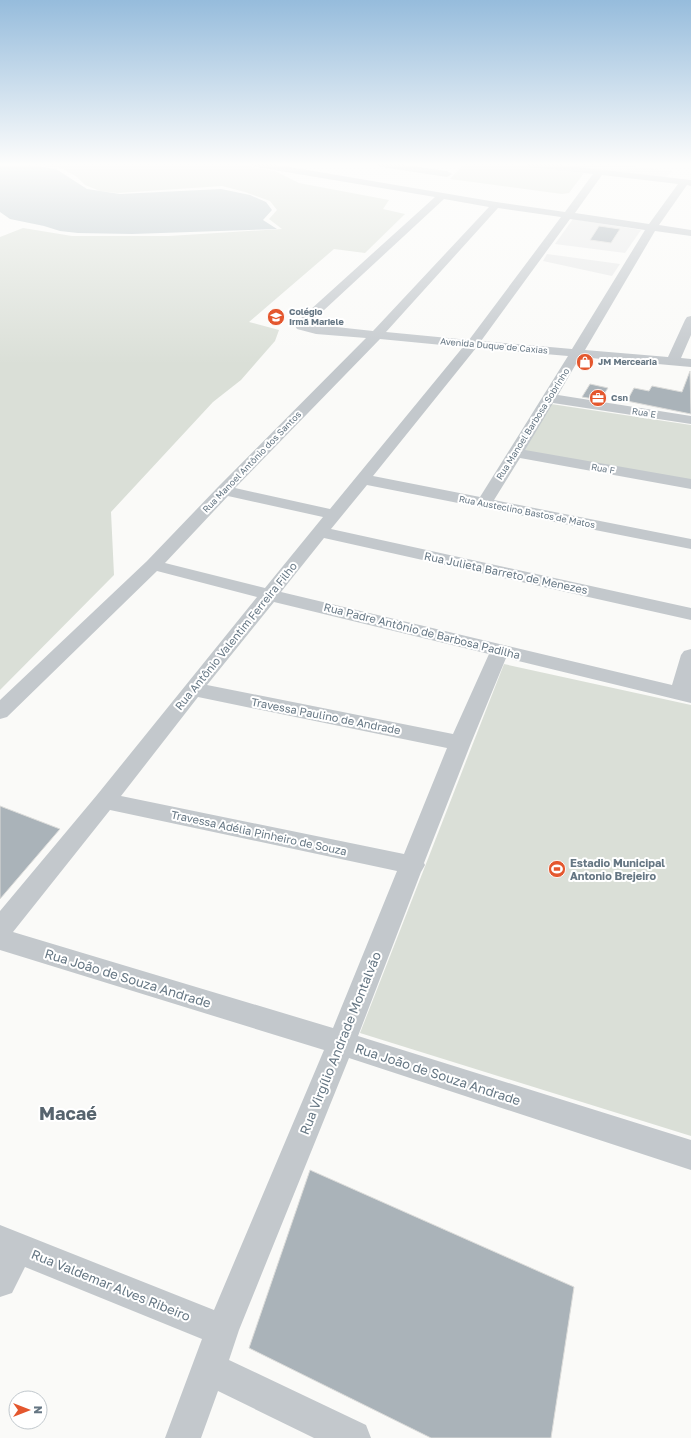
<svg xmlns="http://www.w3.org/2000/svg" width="691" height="1438" viewBox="0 0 691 1438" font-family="'Golos Text',sans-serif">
<rect width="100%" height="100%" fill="#fafaf8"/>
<g fill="#e8e9e9">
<polygon points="553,164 618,164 672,171 665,178"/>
<polygon points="573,219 641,230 625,253 555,244"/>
<polygon points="547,254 620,264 612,276 543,261"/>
</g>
<g fill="#dadfd7">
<polygon points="29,164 236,164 275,171 299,183 389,200 383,209 405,214 365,253 334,249 249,322 279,330 275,341 241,380 213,402 111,512 114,575 0,690 0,237 23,228 72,236 169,236 282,229 269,219 277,210 270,201 245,192 222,186 118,193 100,191 85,185 77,177 61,168"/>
<polygon points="464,164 512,164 584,173 569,193 562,194 450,179"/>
<polygon points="551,404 691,425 691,481 524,451"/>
<polygon points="504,664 691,705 691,1136 360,1033"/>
</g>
<polygon fill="#bbc7cb" points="30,165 56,169 87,189 120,194 221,189 250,195 266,202 272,210 263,220 277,229 132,234 78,233 60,231 44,226 10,219 0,212 0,166"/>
<g fill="#aab3b9" stroke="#dcdcda">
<polygon points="599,226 620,229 611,243 590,240"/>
<polygon points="690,371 691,414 627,401 634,388 649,391 652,386 682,392"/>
<polygon points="590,384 608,388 600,400 582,397"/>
<polygon points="0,806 60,829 0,899"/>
<polygon points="310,1170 574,1287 551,1438 431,1438 249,1348"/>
</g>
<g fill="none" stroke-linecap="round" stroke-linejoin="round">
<g fill="#c3c8cc" fill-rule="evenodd">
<path d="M251,164h21l224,38 69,10 28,-38 -64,-7 -5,-3h28l139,16v6l-4,-1 -28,40 32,5v6l-36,-5 -70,119 83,7 17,-37 2,-3 4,-1v19l-10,23 10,1v8l-111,-10 -22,38 133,21v8l-138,-21 -28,47 166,29v10l-171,-31 -26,42 197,39v10l-324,-64 -36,44 360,79v12l-367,-82 -43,54 391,93 9,-30 3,-4 7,-2v54l-185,-45 -35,85 -47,120 1,2 -4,7 -63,164 333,104v30l-342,-112 -110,272 -10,30 137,65 5,13h-57l-96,-47 -17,47h-36l37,-99 -177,-72 -13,26 -12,4v-72l214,85 110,-260 -324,-100v-39l97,-116 160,-198 -100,-26 -150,146 -7,2v-19l147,-139 71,-74 148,-149 -50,-4 -19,-5 -2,-3 4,-6 136,-123 -179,-30zM602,175l76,9 -29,40 -74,-11zM444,199l45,8 -116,124 -64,-7zM498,208l63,9 -92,123 -83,-8zM570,219l75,11 -73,119 -91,-8zM380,339l83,8 -133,162 -95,-21zM476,348l92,8 -88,141 -107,-21zM228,496l95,21 -58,71 -100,-25zM274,602l215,52 -36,80 -246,-49zM198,697l249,51 -43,106 -283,-58zM110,810l287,61 -64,157 -320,-96z"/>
<polygon points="376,164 399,164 447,171 452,174 447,177 381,167"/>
</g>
</g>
<linearGradient id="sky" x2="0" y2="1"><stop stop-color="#96bcdc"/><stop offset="0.45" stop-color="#fdfdfc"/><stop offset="1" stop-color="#fdfdfc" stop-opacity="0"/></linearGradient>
<rect width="691" height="365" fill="url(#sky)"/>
<defs>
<symbol id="school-disc" viewBox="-11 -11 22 22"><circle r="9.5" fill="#e4572e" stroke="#fff"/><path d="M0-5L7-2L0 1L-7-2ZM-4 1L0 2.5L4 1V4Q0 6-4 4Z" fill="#fff"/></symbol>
<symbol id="shop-disc" viewBox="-11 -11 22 22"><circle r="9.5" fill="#e4572e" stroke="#fff"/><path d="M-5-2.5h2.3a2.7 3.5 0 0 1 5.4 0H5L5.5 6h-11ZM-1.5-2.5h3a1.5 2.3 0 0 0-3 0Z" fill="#fff"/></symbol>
<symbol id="office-disc" viewBox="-11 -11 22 22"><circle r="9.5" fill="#e4572e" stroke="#fff"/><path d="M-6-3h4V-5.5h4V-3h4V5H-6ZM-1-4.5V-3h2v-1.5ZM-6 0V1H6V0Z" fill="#fff"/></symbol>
<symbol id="stadium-disc" viewBox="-11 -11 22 22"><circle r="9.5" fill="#e4572e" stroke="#fff"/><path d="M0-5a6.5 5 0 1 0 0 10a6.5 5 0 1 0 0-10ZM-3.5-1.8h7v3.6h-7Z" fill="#fff"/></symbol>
</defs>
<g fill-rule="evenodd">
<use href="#school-disc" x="266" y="307" width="20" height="20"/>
<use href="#shop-disc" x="575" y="352" width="20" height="20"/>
<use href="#office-disc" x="588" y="388" width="20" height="20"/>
<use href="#stadium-disc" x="547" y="859" width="20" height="20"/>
</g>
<g text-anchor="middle" stroke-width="4" stroke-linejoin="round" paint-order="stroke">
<g font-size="9" font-weight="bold" fill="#657683" stroke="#fff" text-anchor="start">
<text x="289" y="315">Colégio<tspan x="289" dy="10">Irmã Mariele</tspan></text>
<text x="598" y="365">JM Mercearia</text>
<text x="611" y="401">Csn</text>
</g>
<g font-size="9" fill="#657683" stroke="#fff">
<text transform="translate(494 346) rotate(5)" y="3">Avenida Duque de Caxias</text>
<text transform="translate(644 413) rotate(9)" y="3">Rua E</text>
<text transform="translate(533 424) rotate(-58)" y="3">Rua Manoel Barbosa Sobrinho</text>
<text transform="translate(252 462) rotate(-46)" y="3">Rua Manoel Antônio dos Santos</text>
<text transform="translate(603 469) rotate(10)" y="3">Rua F</text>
<text transform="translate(527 512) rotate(11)" y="3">Rua Austeclino Bastos de Matos</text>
</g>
<g font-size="11" fill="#657683" stroke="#fff">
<text transform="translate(506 573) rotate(12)" y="4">Rua Julieta Barreto de Menezes</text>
<text transform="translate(422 631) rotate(14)" y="4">Rua Padre Antônio de Barbosa Padilha</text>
<text transform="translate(236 636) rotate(-51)" y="4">Rua Antônio Valentim Ferreira Filho</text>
<text transform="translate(326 716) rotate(11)" y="4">Travessa Paulino de Andrade</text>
<text transform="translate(259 833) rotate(12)" y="4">Travessa Adélia Pinheiro de Souza</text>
</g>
<g font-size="11" font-weight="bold" fill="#657683" stroke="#fff" text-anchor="start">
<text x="570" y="867">Estadio Municipal<tspan x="570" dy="13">Antonio Brejeiro</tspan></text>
</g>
<g font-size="13" fill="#657683" stroke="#fff">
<text transform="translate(128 978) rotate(17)" y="5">Rua João de Souza Andrade</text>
<text transform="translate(340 1043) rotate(-68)" y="5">Rua Virgílio Andrade Montalvão</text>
<text transform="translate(438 1074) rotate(18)" y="5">Rua João de Souza Andrade</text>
<text transform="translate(111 1285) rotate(22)" y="5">Rua Valdemar Alves Ribeiro</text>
</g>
<g font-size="18" font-weight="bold" fill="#57646e" stroke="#fff">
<text x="68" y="1120">Macaé</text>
</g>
</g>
<g transform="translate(28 1410) rotate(90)"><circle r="19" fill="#ffffff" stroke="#c1c8cd"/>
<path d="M0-3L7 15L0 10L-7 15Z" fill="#e4572e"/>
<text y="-6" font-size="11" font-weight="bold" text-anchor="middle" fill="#657683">N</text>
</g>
</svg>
